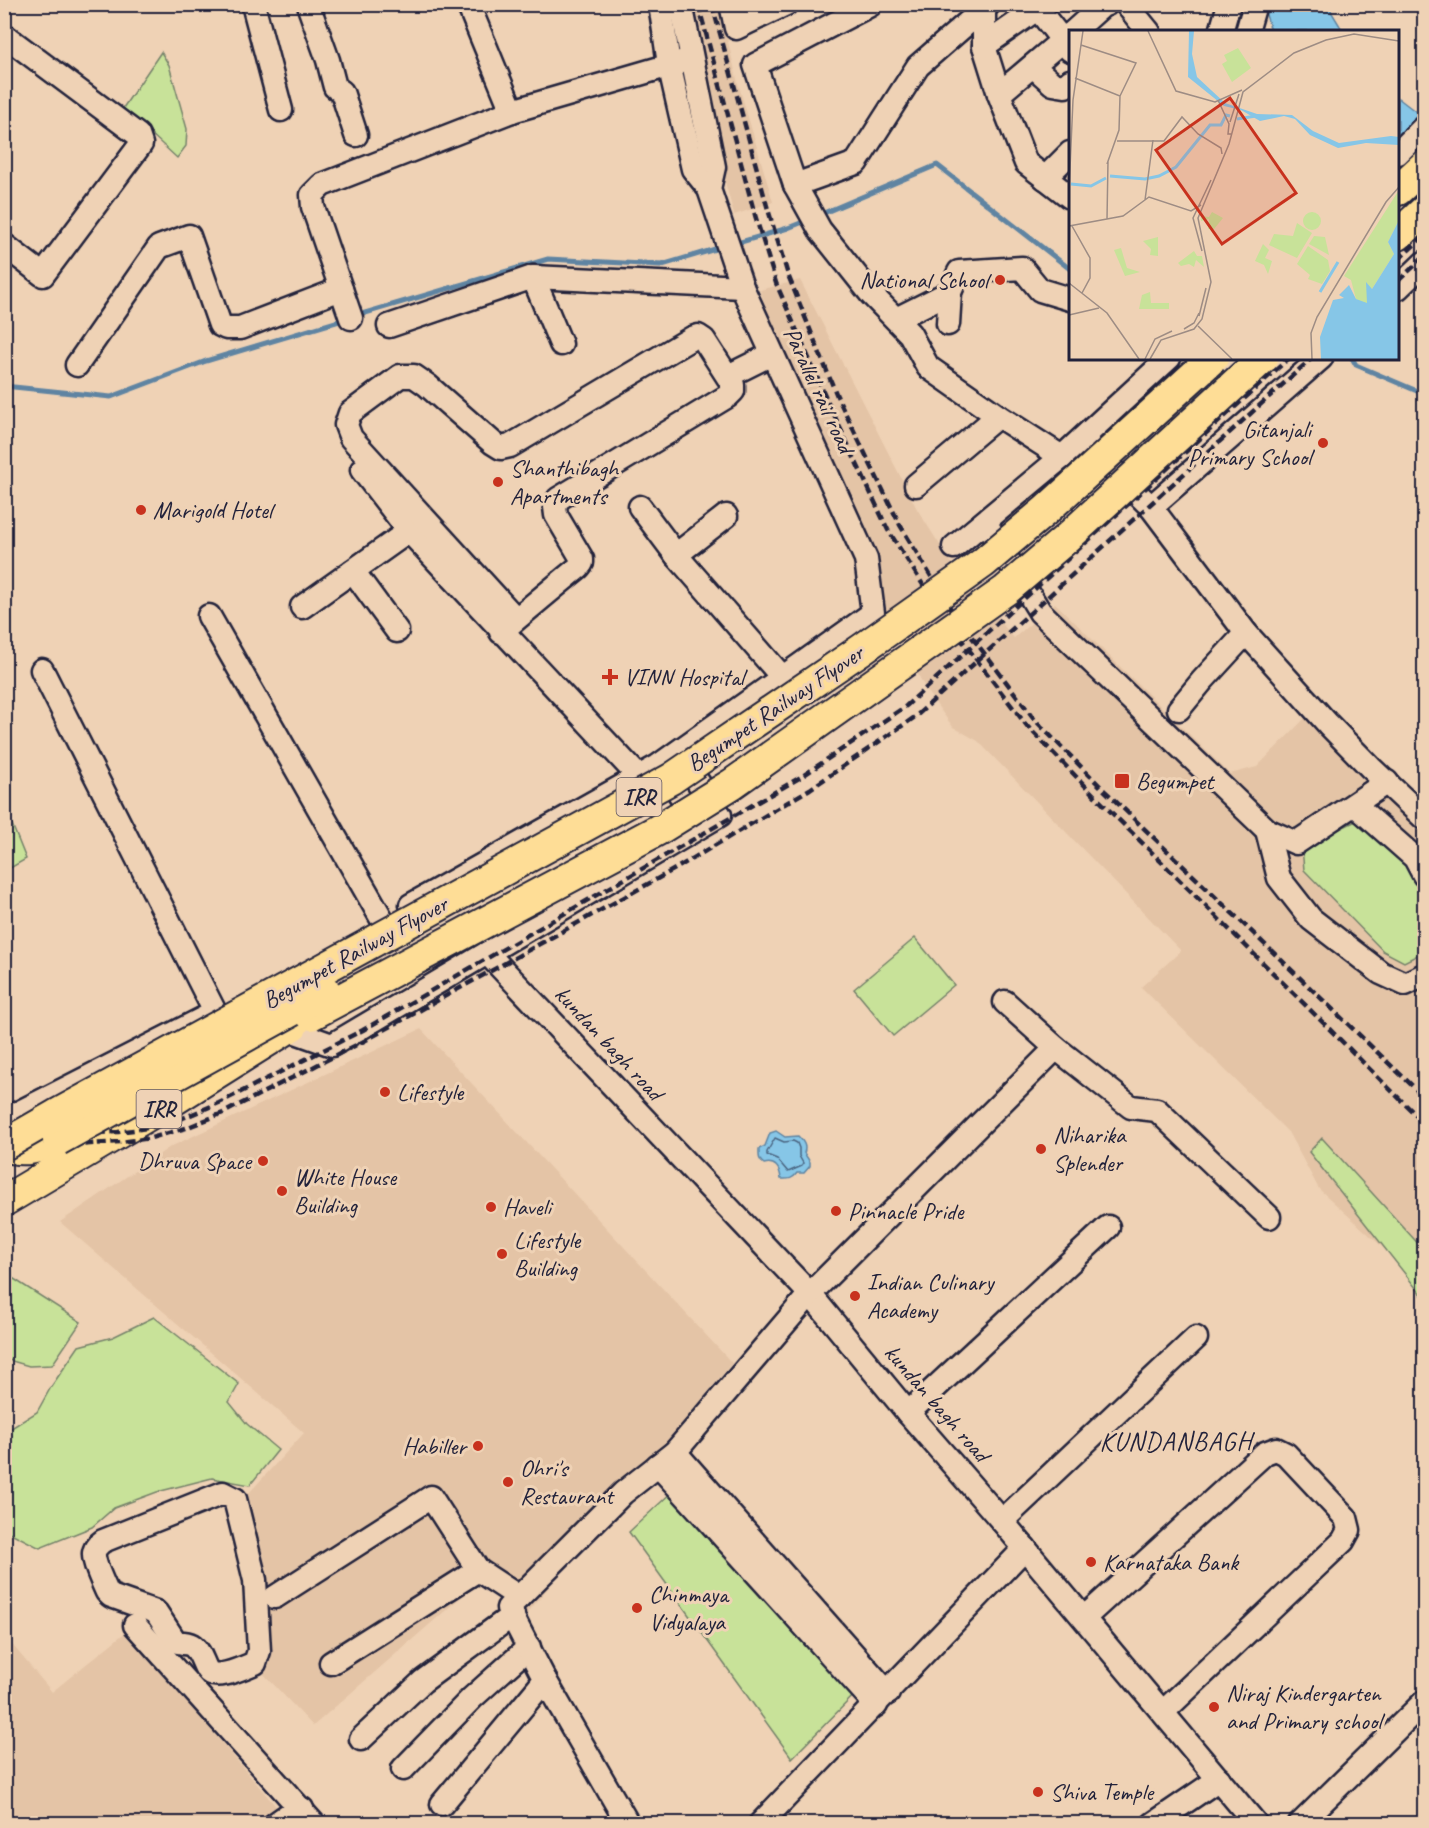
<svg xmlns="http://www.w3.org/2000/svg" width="1429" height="1828" viewBox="0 0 1429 1828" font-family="Caveat,sans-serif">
<rect width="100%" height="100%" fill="#efd2b5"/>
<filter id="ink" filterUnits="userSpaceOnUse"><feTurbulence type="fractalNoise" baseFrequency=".0167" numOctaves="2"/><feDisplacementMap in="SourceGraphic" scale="12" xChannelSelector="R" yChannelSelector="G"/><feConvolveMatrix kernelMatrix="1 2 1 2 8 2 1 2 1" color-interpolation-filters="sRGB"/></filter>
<g filter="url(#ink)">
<g fill="#e4c4a6">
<polygon points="683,5 719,5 738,83 773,202 734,215 699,86"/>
<polygon points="800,280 917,509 950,561 1014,638 1055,603 1230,774 1257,767 1311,712 1369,771 1424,840 1424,1285 1319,1189 1288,1132 1141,987 1181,951 978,741 953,727 928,693 879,602 882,573 785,366 760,290"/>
<polygon points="421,1029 732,1363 521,1621 484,1577 313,1726 259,1669 248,1494 304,1433 60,1222 170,1147"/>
<polygon points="127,1631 290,1823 5,1823 4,1635 52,1692"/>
</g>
<g fill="#c8e299" stroke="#75826a" stroke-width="1.5">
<polygon points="161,52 169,65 187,129 186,146 177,158 123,108"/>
<polygon points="5,807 26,859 5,871 4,871"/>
<polygon points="1360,819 1424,881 1424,952 1404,962 1383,951 1304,870 1302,847"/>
<polygon points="915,938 954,985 893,1036 854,989"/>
<polygon points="1322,1138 1424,1250 1424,1298 1309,1152"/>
<polygon points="5,1275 14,1279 81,1322 52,1365 29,1366 5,1359"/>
<polygon points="154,1317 239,1384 229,1402 247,1424 278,1450 250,1485 212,1478 157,1492 114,1508 92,1527 40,1548 5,1530 5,1432 37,1412 51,1387 79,1346 113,1337"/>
<polygon points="675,1489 859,1690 792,1758 629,1532"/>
</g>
<g fill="#86c6e7" stroke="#5e84a2" stroke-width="1.5">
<polygon points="1263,5 1329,5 1332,13 1343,31 1271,31"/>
<polygon points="1398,98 1424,118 1424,203 1398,177"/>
<path d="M776,1131l9,6 13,-1c5,5 9,10 6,17l6,9v4l-6,7h-7c-5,7 -9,6 -16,6 -1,-11 -6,-18 -17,-15 -6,-4 -5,-9 -5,-15l6,-3 5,-13z"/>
</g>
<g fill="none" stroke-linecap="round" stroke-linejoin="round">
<polygon stroke="#4a6480" stroke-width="1.5" points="775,1138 784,1142 793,1141 797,1143 799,1148 799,1156 803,1163 802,1166 788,1172 777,1159 767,1155 767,1152"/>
<g stroke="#5e84a2" stroke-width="5">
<polyline points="819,215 937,165 1070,269"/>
<polyline points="734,244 788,228 808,220"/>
<polyline points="355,316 548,259 662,265 722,247"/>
<polyline points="1352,358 1356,365 1424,394"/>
<polyline points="4,386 111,397 206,361 346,319"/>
</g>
<defs>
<g id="minor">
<polyline points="253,4 281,110"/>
<polyline points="310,4 310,10 328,60 335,87 342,92 356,135"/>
<polyline points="468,4 512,111"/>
<polyline points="681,4 714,167 709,189"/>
<polyline points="731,4 736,28 786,4"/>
<polyline points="984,4 984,46 999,94 1026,163 1070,197"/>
<polyline points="1034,4 1070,50"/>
<polyline points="1126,4 1149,32"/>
<polyline points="870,5 755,65 795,185 820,230 871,294 910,334 928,367 998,416 1062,457"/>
<polyline points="1073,32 1102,6 1107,4"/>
<polyline points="1221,32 1229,4"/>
<polyline points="1247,32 1255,4"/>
<polyline points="4,35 138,135 141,144 43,275 4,245"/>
<polyline points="984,46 1044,4"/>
<polyline points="1033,66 1053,84 1065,86 1070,81"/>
<polyline points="999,94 1070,34"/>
<polyline points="1398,153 1424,127"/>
<polyline points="1045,178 1070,153"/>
<polyline points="795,185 856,163 918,66 989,4"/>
<polyline points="533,277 561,344"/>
<polyline points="1398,288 1424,263"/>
<polyline points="351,318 313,207 312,195 322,185 512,111 691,59"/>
<polyline points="896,319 950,292"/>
<polyline points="948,324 950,292 959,272 1022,268 1040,290 1070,299"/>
<polyline points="389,326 533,277 742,287"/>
<polyline points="77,365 159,247 189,236 220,325 226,328 240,328 341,289"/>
<polyline points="728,376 772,354"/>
<polyline points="1082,439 1151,507 1246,633 1328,724 1371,768 1424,818"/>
<polyline points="362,470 409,531 639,777 678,836"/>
<polyline points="916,485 998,416"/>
<polyline points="640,507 676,555 783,678"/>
<polyline points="1151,507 1321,358"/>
<polyline points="985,522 1040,612 1267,830 1296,843 1387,782"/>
<polyline points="954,547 1062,457 1169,358"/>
<polyline points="676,555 726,516"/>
<polyline points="353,571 397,631"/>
<polyline points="302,607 409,531"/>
<polyline points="209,616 383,921"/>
<path d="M501,632c26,-22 52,-44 78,-65l3,-4v-4l-26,-44 -1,-8 3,-8 170,-103 5,-5v-6l-29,-45 -6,-4 -6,2 -182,108 -9,2 -8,-5 -66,-58 -13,-9h-14l-50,37 -4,12 5,13 165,181"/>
<polyline points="42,670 215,1012"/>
<polyline points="1179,709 1202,681 1246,633"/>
<polyline points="1355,805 1415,858 1424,875"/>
<polyline points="1267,830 1279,878 1311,919 1381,973 1405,984 1424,975"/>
<polyline points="411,905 658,766 873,613 866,559 742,287 709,189 693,169 669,64 660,4"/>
<polyline points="487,953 810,1294 908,1413 1002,1521 1256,1824"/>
<polyline points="1005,1002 1056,1048 1131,1107 1157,1110 1269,1217"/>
<polyline points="287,1029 332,1045 720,815 680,755"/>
<polyline points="4,1120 208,1016"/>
<polyline points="908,1413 1108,1227"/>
<polyline points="675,1452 888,1693"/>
<polyline points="658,1465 876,1705"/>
<path d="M223,1493l12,6 20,81 4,71 -4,12c-10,4 -41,19 -48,7 -5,-8 -6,-18 -14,-24 -5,-4 -12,-2 -18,-5l-19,-29 -45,-16 -4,-4c-4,-9 -14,-30 -13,-39 1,-6 5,-9 9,-12z"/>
<polyline points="1002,1521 1196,1338"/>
<polyline points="275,1597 431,1497 478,1570"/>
<polyline points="1084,1618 1265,1453 1276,1449 1286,1454 1346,1518 1349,1530 1343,1541 1163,1712"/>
<polyline points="135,1625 314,1824"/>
<polyline points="331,1663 478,1570 519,1597"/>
<polyline points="361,1739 423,1681 513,1615"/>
<polyline points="403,1769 472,1698 529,1647"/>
<polyline points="442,1804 545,1680"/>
<polyline points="275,1824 292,1812 302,1809"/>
<polyline points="628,1824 545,1680 508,1608 623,1493 675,1452 810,1294 1056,1048"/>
<polyline points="760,1824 1025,1548"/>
<polyline points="1153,1824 1219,1779"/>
<polyline points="1300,1824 1424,1702"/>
</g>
<g id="major">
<polyline points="1398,190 1424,166"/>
<polyline points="1398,235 1424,211"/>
<path d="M4,1146c19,7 36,2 54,-6"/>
<polyline points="4,1201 172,1101 293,1025"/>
</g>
</defs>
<use href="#minor" stroke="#22223b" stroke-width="27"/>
<use href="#major" stroke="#22223b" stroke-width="34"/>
<use href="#minor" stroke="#efd2b5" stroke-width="22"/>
<use href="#major" stroke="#fedd96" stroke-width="30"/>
<g stroke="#22223b" stroke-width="4.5" stroke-dasharray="9 4.5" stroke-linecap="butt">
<polyline points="699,4 701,15 755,215 776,283 827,400 888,530 941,613 1027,726 1098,799 1424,1123"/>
<polyline points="712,4 767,206 788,275 837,396 900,525 952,611 1036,721 1105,791 1424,1097"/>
<polyline points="1398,260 1424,236"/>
<polyline points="1398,281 1424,257"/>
<polyline points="4,1125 30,1130 77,1134 118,1132 148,1128 183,1118 219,1103 363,1030 801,777 906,706 1289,358"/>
<polyline points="4,1136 29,1141 77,1145 120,1142 151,1138 186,1128 223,1113 368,1039 675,869 810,789 915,717 1312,358"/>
</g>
<defs>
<g id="major-bridge">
<polyline points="311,1015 658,830 732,784 1006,590 1067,538 1263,358"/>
<polyline points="58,1140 326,992"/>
<polyline points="4,1145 56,1115 671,779 862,649 983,563 1045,511 1213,358"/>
</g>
</defs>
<use href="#major-bridge" stroke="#22223b" stroke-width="34" stroke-linecap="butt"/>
<use href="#major-bridge" stroke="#fedd96" stroke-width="30"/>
</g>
</g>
<g fill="#c8321e" stroke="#efd2b5" stroke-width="2">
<circle cx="1000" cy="280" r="6"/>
<circle cx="1323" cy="443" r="6"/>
<circle cx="498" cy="482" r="6"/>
<circle cx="141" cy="510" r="6"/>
<path d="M607 668h6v6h6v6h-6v6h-6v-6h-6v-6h6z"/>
<rect x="1114" y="773" width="16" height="16" rx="3"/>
<circle cx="385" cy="1092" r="6"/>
<circle cx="1041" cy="1149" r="6"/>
<circle cx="263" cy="1161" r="6"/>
<circle cx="282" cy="1191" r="6"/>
<circle cx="491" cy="1207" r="6"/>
<circle cx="836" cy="1211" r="6"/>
<circle cx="502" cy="1254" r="6"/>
<circle cx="855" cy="1296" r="6"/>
<circle cx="478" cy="1446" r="6"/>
<circle cx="508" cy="1482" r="6"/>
<circle cx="1091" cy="1562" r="6"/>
<circle cx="637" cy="1608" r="6"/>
<circle cx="1214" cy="1707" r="6"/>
<circle cx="1038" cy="1792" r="6"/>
</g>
<g text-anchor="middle" stroke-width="6" stroke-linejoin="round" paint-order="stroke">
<g fill="#efd2b5" stroke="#605760" stroke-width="1.5">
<rect x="616.5" y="778" width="45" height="38" rx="4.5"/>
<rect x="136.5" y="1090" width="45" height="38" rx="4.5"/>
</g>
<g font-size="22" font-weight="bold" fill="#22223b">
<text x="639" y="805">IRR</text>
<text x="159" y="1117">IRR</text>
</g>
<g font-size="24" fill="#22223b" stroke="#efd2b5" text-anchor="start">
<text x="988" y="288" text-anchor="end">National School</text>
<text x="1311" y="437" text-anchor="end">Gitanjali<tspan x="1311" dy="28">Primary School</tspan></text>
<text x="510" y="476">Shanthibagh<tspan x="510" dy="28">Apartments</tspan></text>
<text x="153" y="518">Marigold Hotel</text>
<text x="624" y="685">VINN Hospital</text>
<text x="1136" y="789">Begumpet</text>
<text x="397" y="1100">Lifestyle</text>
<text x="1053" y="1143">Niharika<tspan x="1053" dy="28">Splender</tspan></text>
<text x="251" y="1169" text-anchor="end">Dhruva Space</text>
<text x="294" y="1185">White House<tspan x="294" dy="28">Building</tspan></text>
<text x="503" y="1215">Haveli</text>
<text x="848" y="1219">Pinnacle Pride</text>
<text x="514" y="1248">Lifestyle<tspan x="514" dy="28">Building</tspan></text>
<text x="867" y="1290">Indian Culinary<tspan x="867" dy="28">Academy</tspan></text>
<text x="466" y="1454" text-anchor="end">Habiller</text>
<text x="520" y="1476">Ohri's<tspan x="520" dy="28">Restaurant</tspan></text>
<text x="1103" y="1570">Karnataka Bank</text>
<text x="649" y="1602">Chinmaya<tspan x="649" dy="28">Vidyalaya</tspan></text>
<text x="1226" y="1701">Niraj Kindergarten<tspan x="1226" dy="28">and Primary school</tspan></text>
<text x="1050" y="1800">Shiva Temple</text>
</g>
<g font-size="24" fill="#22223b" stroke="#efd2b5">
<text transform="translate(819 390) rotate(65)" y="8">Parallel rail road</text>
<text transform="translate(775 708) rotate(-34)" y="8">Begumpet Railway Flyover</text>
<text transform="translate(355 952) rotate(-29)" y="8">Begumpet Railway Flyover</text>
<text transform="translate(609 1043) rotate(47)" y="8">kundan bagh road</text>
<text transform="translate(937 1403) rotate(49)" y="8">kundan bagh road</text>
</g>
<g font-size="26" letter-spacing="1.5" fill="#22223b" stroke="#efd2b5">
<text x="1176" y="1450">KUNDANBAGH</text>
</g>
</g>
<g transform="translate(1069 30)">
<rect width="330" height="330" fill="#efd2b5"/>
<path d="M169,18l13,20 -19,14 -10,-18 5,-3 -3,-6zM330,160v30l-11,22 6,12 -22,35 -3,-2 -2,16 -4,1 -7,-5 -5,-19 -7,-4zM143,182l11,6 -9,11h-6l1,-10 -8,2v-5l8,1zM234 191a9 9 0 1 1 18 0a9 9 0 1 1-18 0ZM228,193l15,10 -15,25 -28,-13 5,-11 19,2zM245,206l11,1 4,18 -20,-11zM89,207v19l-8,-1 1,-6 -8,-8zM194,214l6,6 -4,8 7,3 -4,13 -4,-9 -9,-4zM239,216l20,14 2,11 -8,13 -14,-5 2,-4 -13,-11zM52,218l6,20 13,4 -15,4 -11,-26zM125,221l3,5h5l2,11 -8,-7 -2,7 -5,-3 -8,2 -3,-3zM81,262l1,11h18v6h-30l3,-14z" fill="#c8e299"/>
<path d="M120,1h5l-2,23 5,23 28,26 32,11 35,1 21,16 26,12 52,-7 8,1v8l-33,-2 -28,5 -28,-13 -15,-16 -11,-3 -24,5 -19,-11 -17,-4 -36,-29zM330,190v139h-78l-1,-22 13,-37 11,-2 -5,-3 10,-10 7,14 11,4 -1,-21 6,7 22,-35 -6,-12z" fill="#86c6e7"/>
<path fill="none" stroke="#86c6e7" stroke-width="3" d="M168,89l19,-3M41,146l35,3 14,-3 17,-9 34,-42h11l5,-10 4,1M2,154l20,2 15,-8M251,262l18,-30"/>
<path fill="none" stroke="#9d8c84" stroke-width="1.5" d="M79,1l28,60 39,11 27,-12M12,15l55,18 -16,33M6,48l45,18 -1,34 -12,34M149,70l11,24 -1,10h3M161,92l9,-28M48,111h47l18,-24 16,17 23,14 1,6M0,161l4,-91 10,-69M76,170l8,-60M38,189l1,-58M0,196l54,-10 26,-19 42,14 10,-6M3,196l18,32v20l-8,15M133,221l-9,-33 18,-38M0,253l38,30 32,46M0,285l30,-7M130,286l7,-28M129,296l34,33M115,299l10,-6 5,-10M76,329l10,-20 17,-8M81,329l11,-19 33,-11 8,-10 9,-37 -13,-64 31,-74 14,-52 51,-39 32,-13 28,-6 45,7M243,329l-1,-26 6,-16 69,-115 13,-15"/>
<path fill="#c8321e" fill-opacity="0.15" stroke="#c8321e" stroke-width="3" d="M161,68l66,95 -74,51 -66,-94z"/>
<rect width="330" height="330" fill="none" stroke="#22223b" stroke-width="3"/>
</g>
<rect width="1429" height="1828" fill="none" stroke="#efd2b5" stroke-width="24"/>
<rect x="12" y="12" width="1405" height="1804" fill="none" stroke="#22223b" stroke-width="2" filter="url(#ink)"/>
</svg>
